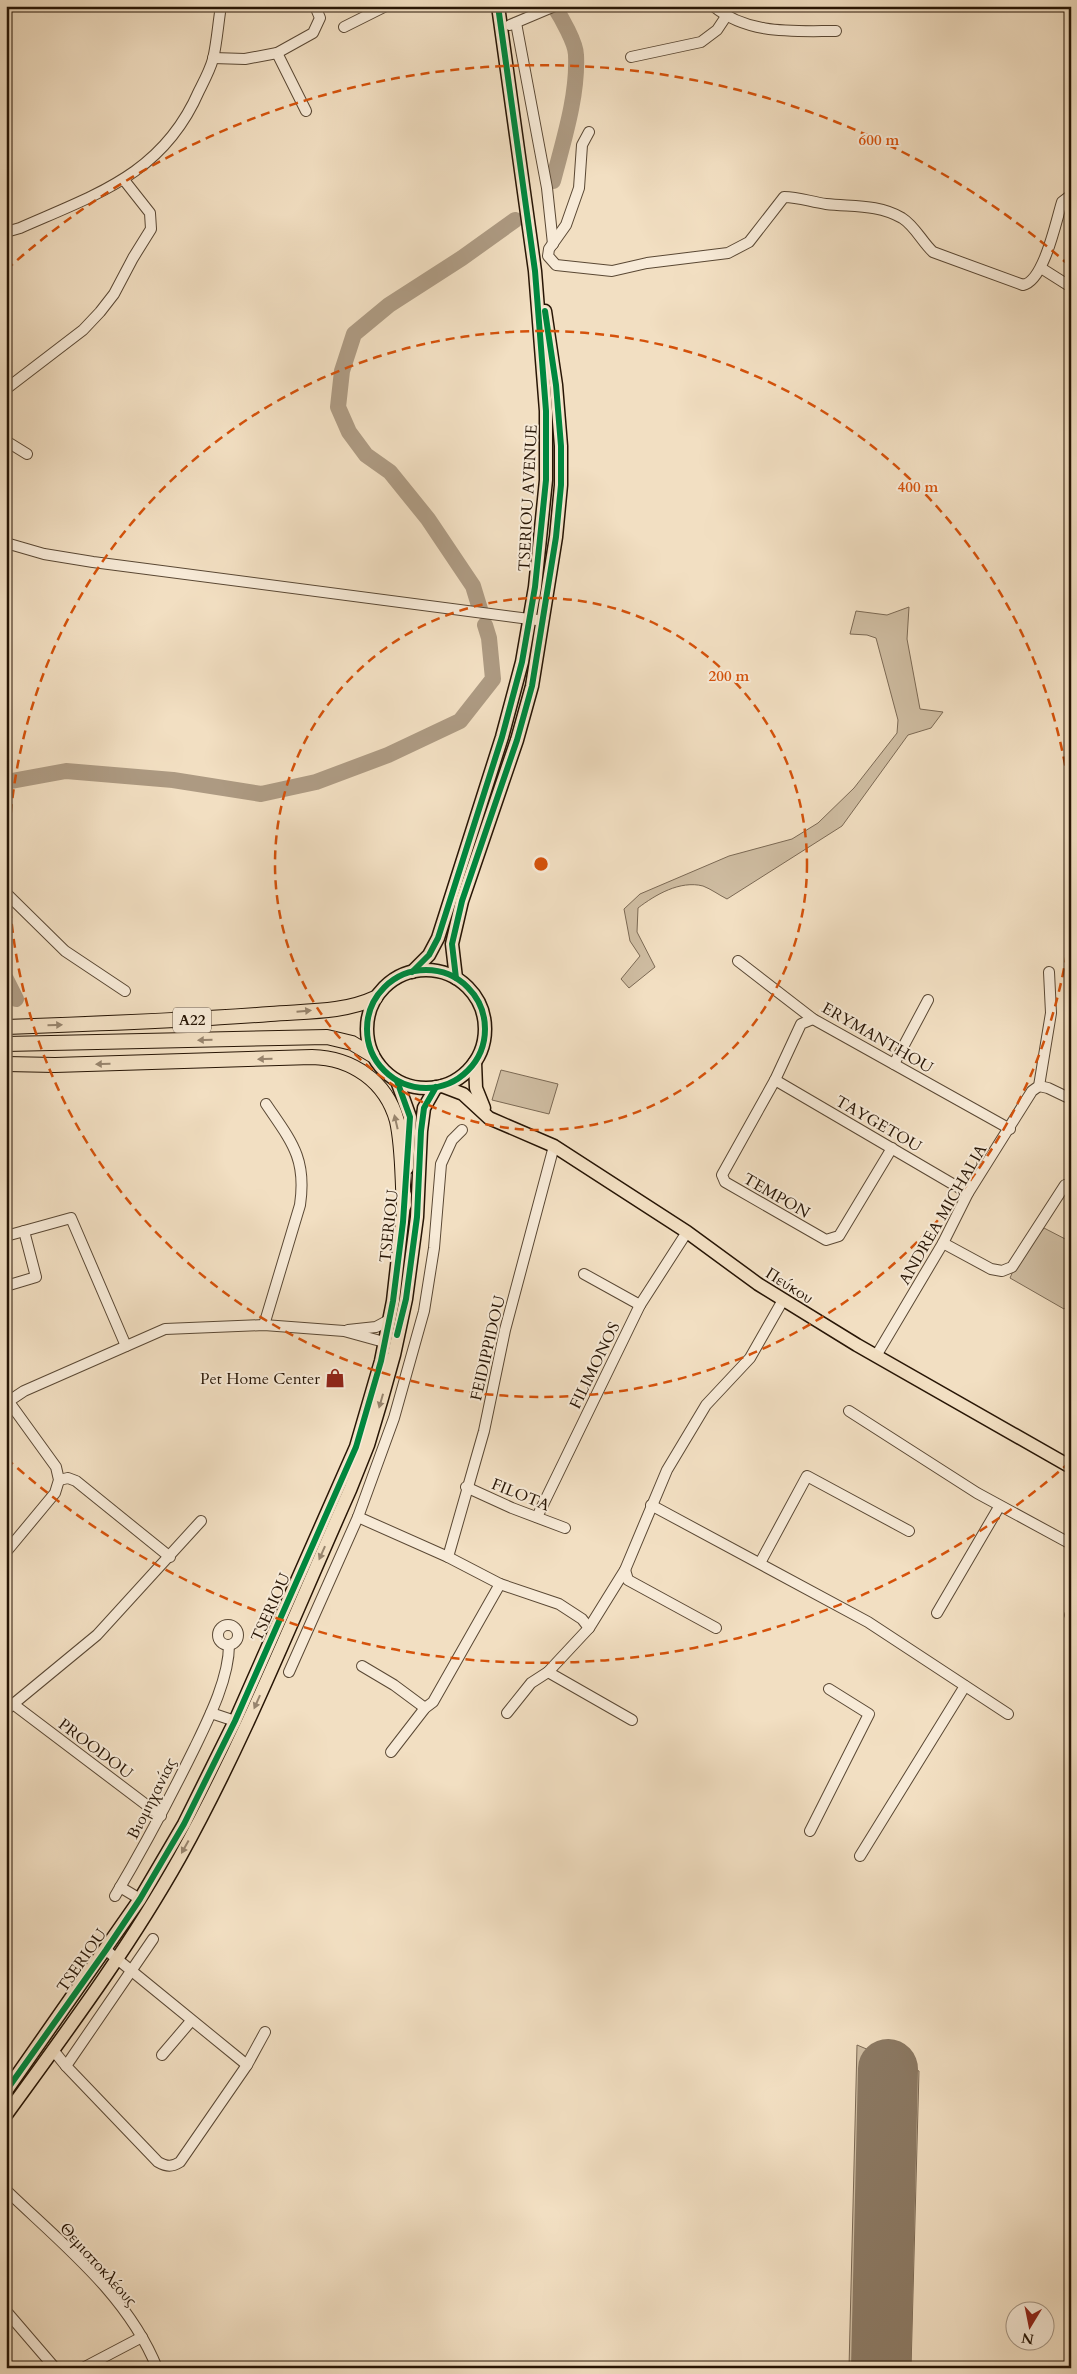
<svg xmlns="http://www.w3.org/2000/svg" width="1077" height="2374" viewBox="0 0 1077 2374" font-family="Cardo,serif">
<rect width="100%" height="100%" fill="#f2dfc2"/>
<filter id="stains"><feTurbulence type="fractalNoise" baseFrequency=".004" numOctaves="4"/><feColorMatrix values="0 0 0 0 .2 0 0 0 0 .09 0 0 0 0 .02 0 0 0 .5 -.17"/></filter>
<radialGradient id="worn" r=".72"><stop offset=".6" stop-color="#630" stop-opacity="0"/><stop offset="1" stop-color="#630" stop-opacity=".3"/></radialGradient>
<g fill="#cfbda2" stroke="#7b6954">
<path d="M909,607l-2,32 13,70 23,3 -12,16 -23,7 -66,91 -115,73c-8,-4 -16,-10 -24,-13 -23,-6 -48,9 -65,22l-1,24 18,35 -26,21 -8,-9 19,-23 -10,-15 -6,-32 16,-15 89,-38 63,-17 26,-16 36,-35 43,-55 1,-13 -22,-82 -9,-3 -17,-1 6,-23 31,4z"/>
<polygon points="501,1070 558,1084 549,1114 492,1100"/>
<polygon points="1044,1228 1071,1242 1071,1303 1064,1309 1010,1278 1017,1262"/>
<polygon points="857,2045 919,2071 911,2368 895,2368 903,2067 871,2055 864,2368 849,2368"/>
</g>
<g fill="none" stroke-linecap="round" stroke-linejoin="round">
<g stroke="#ad9a82" stroke-width="16">
<path d="M553,181c10,-39 25,-85 23,-126 0,-12 -15,-38 -22,-49"/>
<polyline points="480,609 473,586 428,519 390,472 366,455 349,432 338,407 342,371 354,334 389,305 462,258 515,220"/>
<polyline points="6,782 66,771 173,780 261,794 316,782 388,755 460,721 493,679 489,638 485,625"/>
<polyline points="6,979 16,999"/>
</g>
<polyline stroke="#8c7a64" stroke-width="60" points="881,2368 888,2069"/>
<defs>
<g id="minor">
<path d="M713,6c35,29 80,25 123,25"/>
<polyline points="516,23 547,188 553,244"/>
<polyline points="510,25 555,6"/>
<polyline points="344,27 386,6"/>
<polyline points="277,53 306,111"/>
<polyline points="631,57 701,42 717,30 727,15"/>
<polyline points="213,58 245,59 277,53 313,33 320,18 315,6"/>
<path d="M589,132l-7,13 -3,43 -13,37 -17,24 -1,7 8,9 56,6 35,-8 81,-10 21,-11 35,-45c15,0 27,5 42,7 27,3 52,0 76,14 13,8 20,24 31,34l90,33c21,-4 33,-64 39,-83l9,-7"/>
<path d="M6,232l14,-4c77,-34 143,-54 179,-137 5,-10 11,-21 14,-32 4,-17 5,-35 8,-53"/>
<polyline points="1041,268 1071,287"/>
<polyline points="6,389 83,330 100,312 114,294 133,258 151,229 150,213 124,180"/>
<polyline points="6,441 27,454"/>
<polyline points="6,543 44,554 93,562 537,620"/>
<polyline points="6,893 65,951 125,991"/>
<polyline points="738,961 813,1019 1010,1129"/>
<polyline points="813,1019 801,1024 775,1080 722,1175 725,1182 826,1240 839,1236 892,1148"/>
<polyline points="894,1064 928,1000"/>
<polyline points="775,1080 968,1193"/>
<polyline points="1039,1086 1048,1088 1071,1099"/>
<polyline points="6,1236 71,1218 126,1346"/>
<polyline points="943,1243 991,1269 1002,1271 1012,1267 1065,1185"/>
<polyline points="584,1274 640,1305"/>
<polyline points="6,1286 36,1277 24,1231"/>
<path d="M264,1325l36,-120c7,-47 -9,-64 -34,-101"/>
<polyline points="348,1330 376,1327 389,1320"/>
<polyline points="876,1356 943,1243 968,1193 1032,1091 1039,1086 1051,1013 1049,972"/>
<polyline points="6,1403 24,1391 165,1329 264,1325 344,1331 384,1342"/>
<polyline points="849,1411 977,1493 1071,1544"/>
<polyline points="59,1480 68,1478 76,1481 170,1557"/>
<polyline points="466,1487 512,1508 565,1528"/>
<polyline points="651,1505 868,1622 1008,1714"/>
<polyline points="358,1517 448,1557 500,1584 559,1604 582,1619 589,1628"/>
<polyline points="537,1517 640,1305 687,1232"/>
<polyline points="6,1552 55,1493 59,1480 56,1467 9,1402"/>
<polyline points="448,1557 484,1431 505,1330 554,1146"/>
<polyline points="760,1563 807,1476 909,1531"/>
<polyline points="625,1570 628,1580 716,1628"/>
<polyline points="937,1613 999,1507"/>
<polyline points="1070,1615 1071,1614"/>
<circle cx="228" cy="1635" r="10"/>
<polyline points="362,1666 394,1685 425,1708"/>
<polyline points="289,1672 358,1517 394,1418 424,1311 434,1248 441,1164 452,1140 462,1130"/>
<polyline points="548,1672 632,1720"/>
<polyline points="13,1704 161,1816"/>
<polyline points="6,1710 97,1635 201,1521"/>
<polyline points="211,1713 235,1721"/>
<polyline points="507,1713 531,1683 548,1672 589,1628 625,1570 667,1470 706,1405 750,1358 783,1300"/>
<polyline points="391,1752 425,1708 433,1702 500,1584"/>
<polyline points="810,1831 869,1714 829,1689"/>
<polyline points="860,1856 965,1686"/>
<polyline points="120,1887 140,1899"/>
<path d="M115,1896c29,-49 55,-98 80,-149 14,-29 34,-69 34,-102"/>
<path d="M153,1939l-87,127 92,96c9,5 14,5 22,0l67,-97 18,-33"/>
<polyline points="106,1950 247,2065"/>
<polyline points="53,2050 66,2066"/>
<polyline points="162,2055 191,2021"/>
<path d="M6,2190c55,53 122,105 151,178"/>
<polyline points="6,2311 55,2368"/>
<polyline points="83,2368 142,2337"/>
</g>
<g id="major">
<circle cx="426" cy="1029" r="59"/>
<polyline points="412,972 429,955 438,938 502,737 522,662 535,587 546,480 546,411 535,271 498,6"/>
<polyline points="456,978 452,944 462,901 517,740 532,686 556,537 561,485 561,446 556,385 545,311"/>
<polyline points="475,1062 476,1088 484,1108"/>
<polyline points="397,1081 410,1117 407,1168"/>
<polyline points="442,1086 463,1094 489,1118 554,1146 687,1232 758,1284 857,1345 1071,1467"/>
<polyline points="6,2091 140,1899 184,1824 235,1721 356,1447 381,1361 393,1301 405,1195"/>
<path d="M6,2115c61,-84 123,-167 174,-258 65,-117 115,-244 170,-367l18,-45 14,-47 12,-43 12,-56 11,-82 4,-86 3,-23 12,-21"/>
</g>
<g id="highway">
<path d="M6,1027c88,-3 176,-6 264,-13 35,-3 73,-1 105,-16"/>
<polyline points="6,1044 327,1037 352,1043 372,1055"/>
<path d="M6,1064l49,1 257,-8c40,1 74,24 85,64 6,27 5,57 7,84"/>
</g>
</defs>
<use href="#minor" stroke="#5a4834" stroke-width="12"/>
<use href="#major" stroke="#271505" stroke-width="15"/>
<use href="#highway" stroke="#271505" stroke-width="16"/>
<use href="#minor" stroke="#f7ead7" stroke-width="10"/>
<use href="#major" stroke="#f2dfc2" stroke-width="12"/>
<use href="#highway" stroke="#f2dfc2" stroke-width="14"/>
<defs>
<g id="cycleway">
<circle cx="426" cy="1029" r="59"/>
<polyline points="412,972 429,955 438,938 502,737 522,662 535,587 546,480 546,411 535,271 498,6"/>
<polyline points="456,978 452,944 462,901 517,740 532,686 556,537 561,485 561,446 556,385 545,311"/>
<polyline points="397,1335 406,1299 417,1217 421,1131 424,1108 436,1087"/>
<polyline points="6,2091 106,1950 140,1899 184,1824 235,1721 356,1447 381,1361 393,1301 403,1222 410,1117 397,1081"/>
</g>
</defs>
<use href="#cycleway" stroke="#f7ead7" stroke-width="9"/>
<use href="#cycleway" stroke="#00873e" stroke-width="6"/>
</g>
<defs><path id="oneway-solid" d="M-6-.8H1V-3.2L6.5 0L1 3.2V.8H-6Z" transform="scale(1.25)"/></defs>
<g fill="#97846d">
<use href="#oneway-solid" transform="translate(304 1011) rotate(-5)"/>
<use href="#oneway-solid" transform="translate(55 1025) rotate(-2)"/>
<use href="#oneway-solid" transform="translate(205 1040) rotate(179)"/>
<use href="#oneway-solid" transform="translate(265 1059) rotate(178)"/>
<use href="#oneway-solid" transform="translate(103 1064) rotate(179)"/>
<use href="#oneway-solid" transform="translate(396 1122) rotate(-103)"/>
<use href="#oneway-solid" transform="translate(381 1401) rotate(106)"/>
<use href="#oneway-solid" transform="translate(322 1553) rotate(114)"/>
<use href="#oneway-solid" transform="translate(257 1702) rotate(114)"/>
<use href="#oneway-solid" transform="translate(185 1847) rotate(119)"/>
</g>
<g fill="none" stroke="#d5520b" stroke-width="2.5" stroke-dasharray="9 6">
<circle cx="541" cy="864" r="266"/>
<path d="M1071 924A533 533 0 1 1 1071 804"/>
<path d="M1070 1462A799 799 0 0 1 6 1458M6 270A799 799 0 0 1 1070 266"/>
</g>
<defs>
<symbol id="shop-bare" viewBox="-9 -9 18 18"><path d="M-5-2.5h2.3a2.7 3.5 0 0 1 5.4 0H5L5.5 6h-11ZM-1.5-2.5h3a1.5 2.3 0 0 0-3 0Z" fill="#8f2418" stroke="#f7ead7" stroke-width="2.5" paint-order="stroke"/></symbol>
</defs>
<g fill-rule="evenodd">
<use href="#shop-bare" x="321" y="1364" width="28" height="28"/>
</g>
<g text-anchor="middle" stroke-width="4" stroke-linejoin="round" paint-order="stroke">
<rect fill="#f7ead7" stroke="#655544" stroke-width="1" x="173" y="1007.5" width="38" height="25" rx="4"/>
<g font-size="15" font-weight="bold" fill="#271505">
<text x="192" y="1025">A22</text>
</g>
<g font-size="16" fill="#271505" stroke="#f7ead7">
<text transform="translate(527 498) rotate(-87)" y="6">TSERIOU AVENUE</text>
<text transform="translate(878 1037) rotate(30)" y="6">ERYMANTHOU</text>
<text transform="translate(879 1123) rotate(30)" y="6">TAYGETOU</text>
<text transform="translate(777 1195) rotate(30)" y="6">TEMPON</text>
<text transform="translate(942 1214) rotate(-60)" y="6">ANDREA MICHALIA</text>
<text transform="translate(388 1226) rotate(-84)" y="6">TSERIOU</text>
<text transform="translate(790 1285) rotate(32)" y="6">Πεύκου</text>
<text transform="translate(487 1348) rotate(-77)" y="6">FEIDIPPIDOU</text>
<text transform="translate(594 1365) rotate(-64)" y="6">FILIMONOS</text>
<text transform="translate(521 1494) rotate(22)" y="6">FILOTA</text>
<text transform="translate(270 1607) rotate(-66)" y="6">TSERIOU</text>
<text transform="translate(96 1748) rotate(37)" y="6">PROODOU</text>
<text transform="translate(151 1798) rotate(-63)" y="6">Βιομηχανίας</text>
<text transform="translate(81 1960) rotate(-55)" y="6">TSERIOU</text>
<text transform="translate(99 2264) rotate(48)" y="6">Θεμιστοκλέους</text>
</g>
<g font-size="16" fill="#271505" stroke="#f7ead7" text-anchor="end">
<text x="320" y="1384">Pet Home Center</text>
</g>
</g>
<circle cx="541" cy="864" r="8" fill="#d5520b" stroke="#f7ead7" stroke-width="2.5"/>
<g font-size="15" text-anchor="middle" font-weight="bold" fill="#d5520b" stroke="#f7ead7" stroke-width="4" stroke-linejoin="round" paint-order="stroke">
<text x="879" y="145">600 m</text>
<text x="918" y="492">400 m</text>
<text x="729" y="681">200 m</text>
</g>
<rect width="1077" height="2374" fill="none" stroke="#f2dfc2" stroke-width="25"/>
<rect x="8" y="8" width="1062" height="2359" fill="none" stroke="#271505" stroke-width="2.5"/>
<rect x="12" y="12" width="1052" height="2349" fill="none" stroke="#271505"/>
<g transform="translate(1030 2326) rotate(190)"><circle r="24" fill="#f7ead7" stroke="#a49583"/>
<path d="M0-4L9 19L0 12L-9 19Z" fill="#8f2418"/>
<text y="-8" font-size="14" font-weight="bold" text-anchor="middle" fill="#271505">N</text>
</g>
<rect width="100%" height="100%" filter="url(#stains)"/>
<rect width="100%" height="100%" fill="url(#worn)"/>
</svg>
